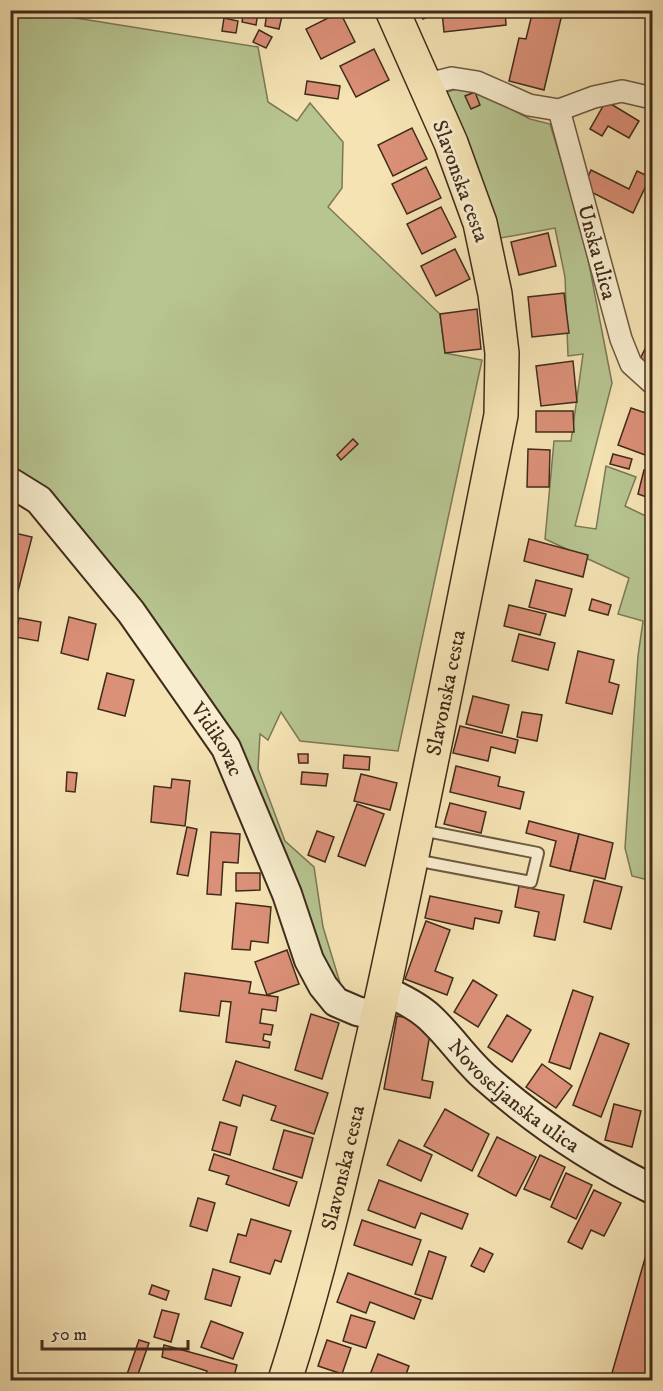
<svg xmlns="http://www.w3.org/2000/svg" width="663" height="1391" viewBox="0 0 663 1391" font-family="'IM FELL DW Pica',serif">
<rect width="100%" height="100%" fill="#f5e3b4"/>
<filter id="stains"><feTurbulence type="fractalNoise" baseFrequency=".00333" numOctaves="4"/><feColorMatrix values="0 0 0 0 .2 0 0 0 0 .09 0 0 0 0 .02 0 0 0 .5 -.17"/></filter>
<radialGradient id="worn" r=".72"><stop offset=".6" stop-color="#630" stop-opacity="0"/><stop offset="1" stop-color="#630" stop-opacity=".3"/></radialGradient>
<g fill="#b7c591" stroke="#7c7856" stroke-width="1.5">
<polygon points="11,11 32,11 258,47 268,102 297,121 310,103 343,142 342,188 328,207 440,314 445,353 482,360 398,751 300,741 281,712 268,740 260,734 258,769 285,841 314,867 323,927 341,986 336,1002 226,748 11,482"/>
<polygon points="461,88 472,89 530,119 550,124 582,228 612,383 575,526 596,529 606,466 636,477 625,506 652,519 652,881 632,876 625,848 638,656 643,621 618,614 629,578 545,539 554,441 571,441 583,354 568,356 565,277 555,228 501,238 447,92"/>
</g>
<g fill="#db9078" stroke="#402b1b" stroke-width="1.5">
<polygon points="244,10 258,12 256,25 242,22"/>
<polygon points="419,10 444,10 423,19"/>
<polygon points="460,10 505,10 506,25 444,32 442,12"/>
<polygon points="533,10 563,10 544,90 509,81 519,38 526,39"/>
<polygon points="340,12 355,42 321,59 306,29"/>
<polygon points="267,13 282,16 279,29 265,26"/>
<polygon points="224,18 238,21 236,33 222,31"/>
<polygon points="259,30 272,37 266,48 253,42"/>
<polygon points="374,49 389,80 356,97 340,66"/>
<polygon points="307,81 340,86 338,99 305,94"/>
<polygon points="475,92 480,105 471,109 465,96"/>
<polygon points="606,101 639,121 629,138 608,126 602,136 590,129"/>
<polygon points="412,128 427,159 393,176 378,145"/>
<polygon points="426,167 441,198 407,214 392,184"/>
<polygon points="591,170 629,189 637,171 650,177 633,213 583,188"/>
<polygon points="441,207 456,237 422,254 407,224"/>
<polygon points="548,233 556,266 519,275 511,242"/>
<polygon points="455,249 470,279 436,296 421,266"/>
<polygon points="564,293 569,333 532,337 528,297"/>
<polygon points="477,309 481,349 445,353 440,314"/>
<polygon points="652,335 652,368 639,361"/>
<polygon points="573,361 577,402 541,406 536,366"/>
<polygon points="631,408 652,415 652,443 648,456 618,445"/>
<polygon points="536,411 573,411 574,432 536,432"/>
<polygon points="353,439 358,444 341,460 337,455"/>
<polygon points="528,449 550,450 549,487 527,487"/>
<polygon points="613,454 632,459 629,469 610,464"/>
<polygon points="644,470 652,472 652,499 638,494"/>
<polygon points="10,532 32,537 16,599 10,598"/>
<polygon points="529,539 588,555 583,577 524,561"/>
<polygon points="536,580 572,589 565,616 529,607"/>
<polygon points="592,599 611,605 608,615 589,610"/>
<polygon points="509,605 546,614 540,635 504,626"/>
<polygon points="69,617 96,624 88,660 61,653"/>
<polygon points="19,618 41,622 38,641 15,637"/>
<polygon points="519,634 555,643 548,670 512,661"/>
<polygon points="578,651 614,660 609,682 619,685 612,714 566,703"/>
<polygon points="107,673 134,680 125,716 98,709"/>
<polygon points="473,696 509,705 502,733 466,724"/>
<polygon points="522,712 542,715 537,741 517,737"/>
<polygon points="460,726 518,740 515,753 491,747 488,761 453,753"/>
<polygon points="298,754 308,754 308,763 299,763"/>
<polygon points="344,755 370,757 369,770 343,768"/>
<polygon points="456,766 500,777 498,786 524,792 520,809 450,792"/>
<polygon points="67,772 77,773 75,792 66,791"/>
<polygon points="302,772 328,774 326,786 301,784"/>
<polygon points="361,774 397,783 390,810 354,801"/>
<polygon points="172,779 190,781 185,826 151,822 154,786 171,788"/>
<polygon points="450,803 486,812 481,833 444,824"/>
<polygon points="357,804 384,814 365,866 338,856"/>
<polygon points="529,821 579,834 570,871 550,866 556,841 526,833"/>
<polygon points="187,827 197,829 188,876 177,874"/>
<polygon points="317,831 334,837 325,862 308,855"/>
<polygon points="211,832 240,834 238,863 223,862 221,895 207,894"/>
<polygon points="579,834 613,843 605,879 570,871"/>
<polygon points="236,873 260,873 260,890 236,891"/>
<polygon points="594,880 622,887 611,929 584,922"/>
<polygon points="519,886 564,895 555,940 534,936 539,912 515,907"/>
<polygon points="430,896 502,911 499,923 475,918 473,929 425,918"/>
<polygon points="236,903 271,907 268,943 251,941 250,950 232,949"/>
<polygon points="426,921 450,930 435,971 453,978 447,995 405,979"/>
<polygon points="287,950 299,984 267,995 255,962"/>
<polygon points="185,973 251,982 249,993 278,997 276,1011 262,1009 260,1023 273,1025 271,1035 264,1034 263,1040 270,1042 269,1048 226,1042 231,1002 221,1001 219,1016 180,1011"/>
<polygon points="473,980 497,995 478,1027 454,1012"/>
<polygon points="573,990 593,997 570,1069 549,1062"/>
<polygon points="311,1014 339,1023 322,1079 295,1070"/>
<polygon points="507,1015 531,1030 512,1062 488,1047"/>
<polygon points="397,1016 426,1021 424,1033 430,1034 422,1080 433,1082 430,1098 384,1089"/>
<polygon points="600,1033 629,1044 601,1117 573,1105"/>
<polygon points="236,1061 328,1093 314,1134 271,1120 276,1106 243,1095 240,1106 223,1100"/>
<polygon points="542,1064 572,1086 556,1108 526,1087"/>
<polygon points="614,1104 641,1111 632,1147 605,1140"/>
<polygon points="445,1109 489,1134 472,1171 424,1146"/>
<polygon points="220,1122 237,1127 230,1155 212,1150"/>
<polygon points="284,1130 313,1138 302,1178 273,1169"/>
<polygon points="497,1137 536,1157 516,1196 478,1176"/>
<polygon points="399,1140 432,1155 421,1181 387,1165"/>
<polygon points="214,1154 297,1182 289,1206 226,1184 229,1176 209,1170"/>
<polygon points="540,1155 565,1167 550,1200 524,1189"/>
<polygon points="566,1173 592,1185 576,1219 551,1207"/>
<polygon points="379,1180 468,1214 462,1229 421,1213 415,1228 368,1210"/>
<polygon points="594,1190 621,1203 604,1236 591,1230 582,1249 568,1242"/>
<polygon points="198,1198 215,1203 207,1231 190,1226"/>
<polygon points="251,1219 291,1231 281,1262 275,1260 270,1274 230,1262 238,1234 246,1236"/>
<polygon points="362,1220 421,1240 412,1265 354,1245"/>
<polygon points="652,1234 652,1367 649,1380 610,1380"/>
<polygon points="480,1248 493,1254 484,1272 471,1266"/>
<polygon points="429,1251 446,1257 432,1299 415,1294"/>
<polygon points="213,1269 240,1277 231,1306 205,1299"/>
<polygon points="348,1273 421,1300 414,1319 370,1302 366,1313 337,1302"/>
<polygon points="152,1285 169,1291 166,1300 149,1294"/>
<polygon points="162,1310 179,1314 171,1342 154,1337"/>
<polygon points="351,1315 375,1322 366,1348 343,1341"/>
<polygon points="211,1321 243,1333 233,1359 201,1347"/>
<polygon points="139,1340 149,1343 136,1380 125,1380"/>
<polygon points="327,1340 351,1348 342,1374 318,1366"/>
<polygon points="164,1345 237,1365 233,1380 205,1380 207,1371 162,1357"/>
<polygon points="378,1354 409,1366 404,1380 368,1380"/>
</g>
<g fill="none" stroke-linecap="round" stroke-linejoin="round">
<defs>
<polyline id="lane" points="415,860 531,882 538,853 421,830"/>
<g id="street">
<polyline points="424,85 452,78 477,82 529,105 559,110 594,97 622,91 652,98"/>
<path id="s1" d="M559,110l62,229 10,25 21,19"/>
</g>
<g id="secondary">
<path id="s2" d="M10,482l29,18 92,112 95,136 61,146 22,66 14,26 13,16 21,9 20,5"/>
<path id="s3" d="M383,990c16,7 31,14 44,25 22,19 37,44 59,63 51,45 106,82 166,111"/>
</g>
<g id="primary">
<path id="s4" d="M285,1380c37,-115 63,-233 90,-351 45,-204 85,-409 126,-614l1,-62 -7,-59 -15,-71 -29,-80 -59,-133"/>
</g>
</defs>
<use href="#lane" stroke="#6d5941" stroke-width="14"/>
<use href="#street" stroke="#6d5941" stroke-width="24"/>
<use href="#secondary" stroke="#402b1b" stroke-width="32"/>
<use href="#primary" stroke="#402b1b" stroke-width="36"/>
<use href="#lane" stroke="#f8edce" stroke-width="10"/>
<use href="#street" stroke="#f8edce" stroke-width="21"/>
<use href="#secondary" stroke="#f8edce" stroke-width="28"/>
<use href="#primary" stroke="#f5e3b4" stroke-width="33"/>
</g>
<g text-anchor="middle" stroke-width="6" stroke-linejoin="round" paint-order="stroke">
<g font-size="21" fill="#402b1b" stroke="#f8edce">
<text transform="translate(461 181) rotate(70)" y="7">Slavonska cesta</text>
<text dy="7" stroke="none"><textPath href="#s1" startOffset="147">Unska ulica</textPath></text>
<text dy="7" stroke="none"><textPath href="#s4" startOffset="706">Slavonska cesta</textPath></text>
<text dy="7" stroke="none"><textPath href="#s2" startOffset="333">Vidikovac</textPath></text>
<text dy="7" stroke="none"><textPath href="#s3" startOffset="170">Novoseljanska ulica</textPath></text>
<text dy="7" stroke="none"><textPath href="#s4" startOffset="220">Slavonska cesta</textPath></text>
</g>
</g>
<rect width="663" height="1391" fill="none" stroke="#f5e3b4" stroke-width="36"/>
<rect x="12" y="12" width="639" height="1367" fill="none" stroke="#402b1b" stroke-width="3"/>
<rect x="18" y="18" width="627" height="1355" fill="none" stroke="#402b1b" stroke-width="1.5"/>
<path d="M42 1340v9h146v-9" fill="none" stroke="#402b1b" stroke-width="3"/>
<text x="51" y="1340" font-size="18" fill="#402b1b" stroke="#f8edce" stroke-width="4.5" paint-order="stroke">50 m</text>
<rect width="100%" height="100%" filter="url(#stains)"/>
<rect width="100%" height="100%" fill="url(#worn)"/>
</svg>
